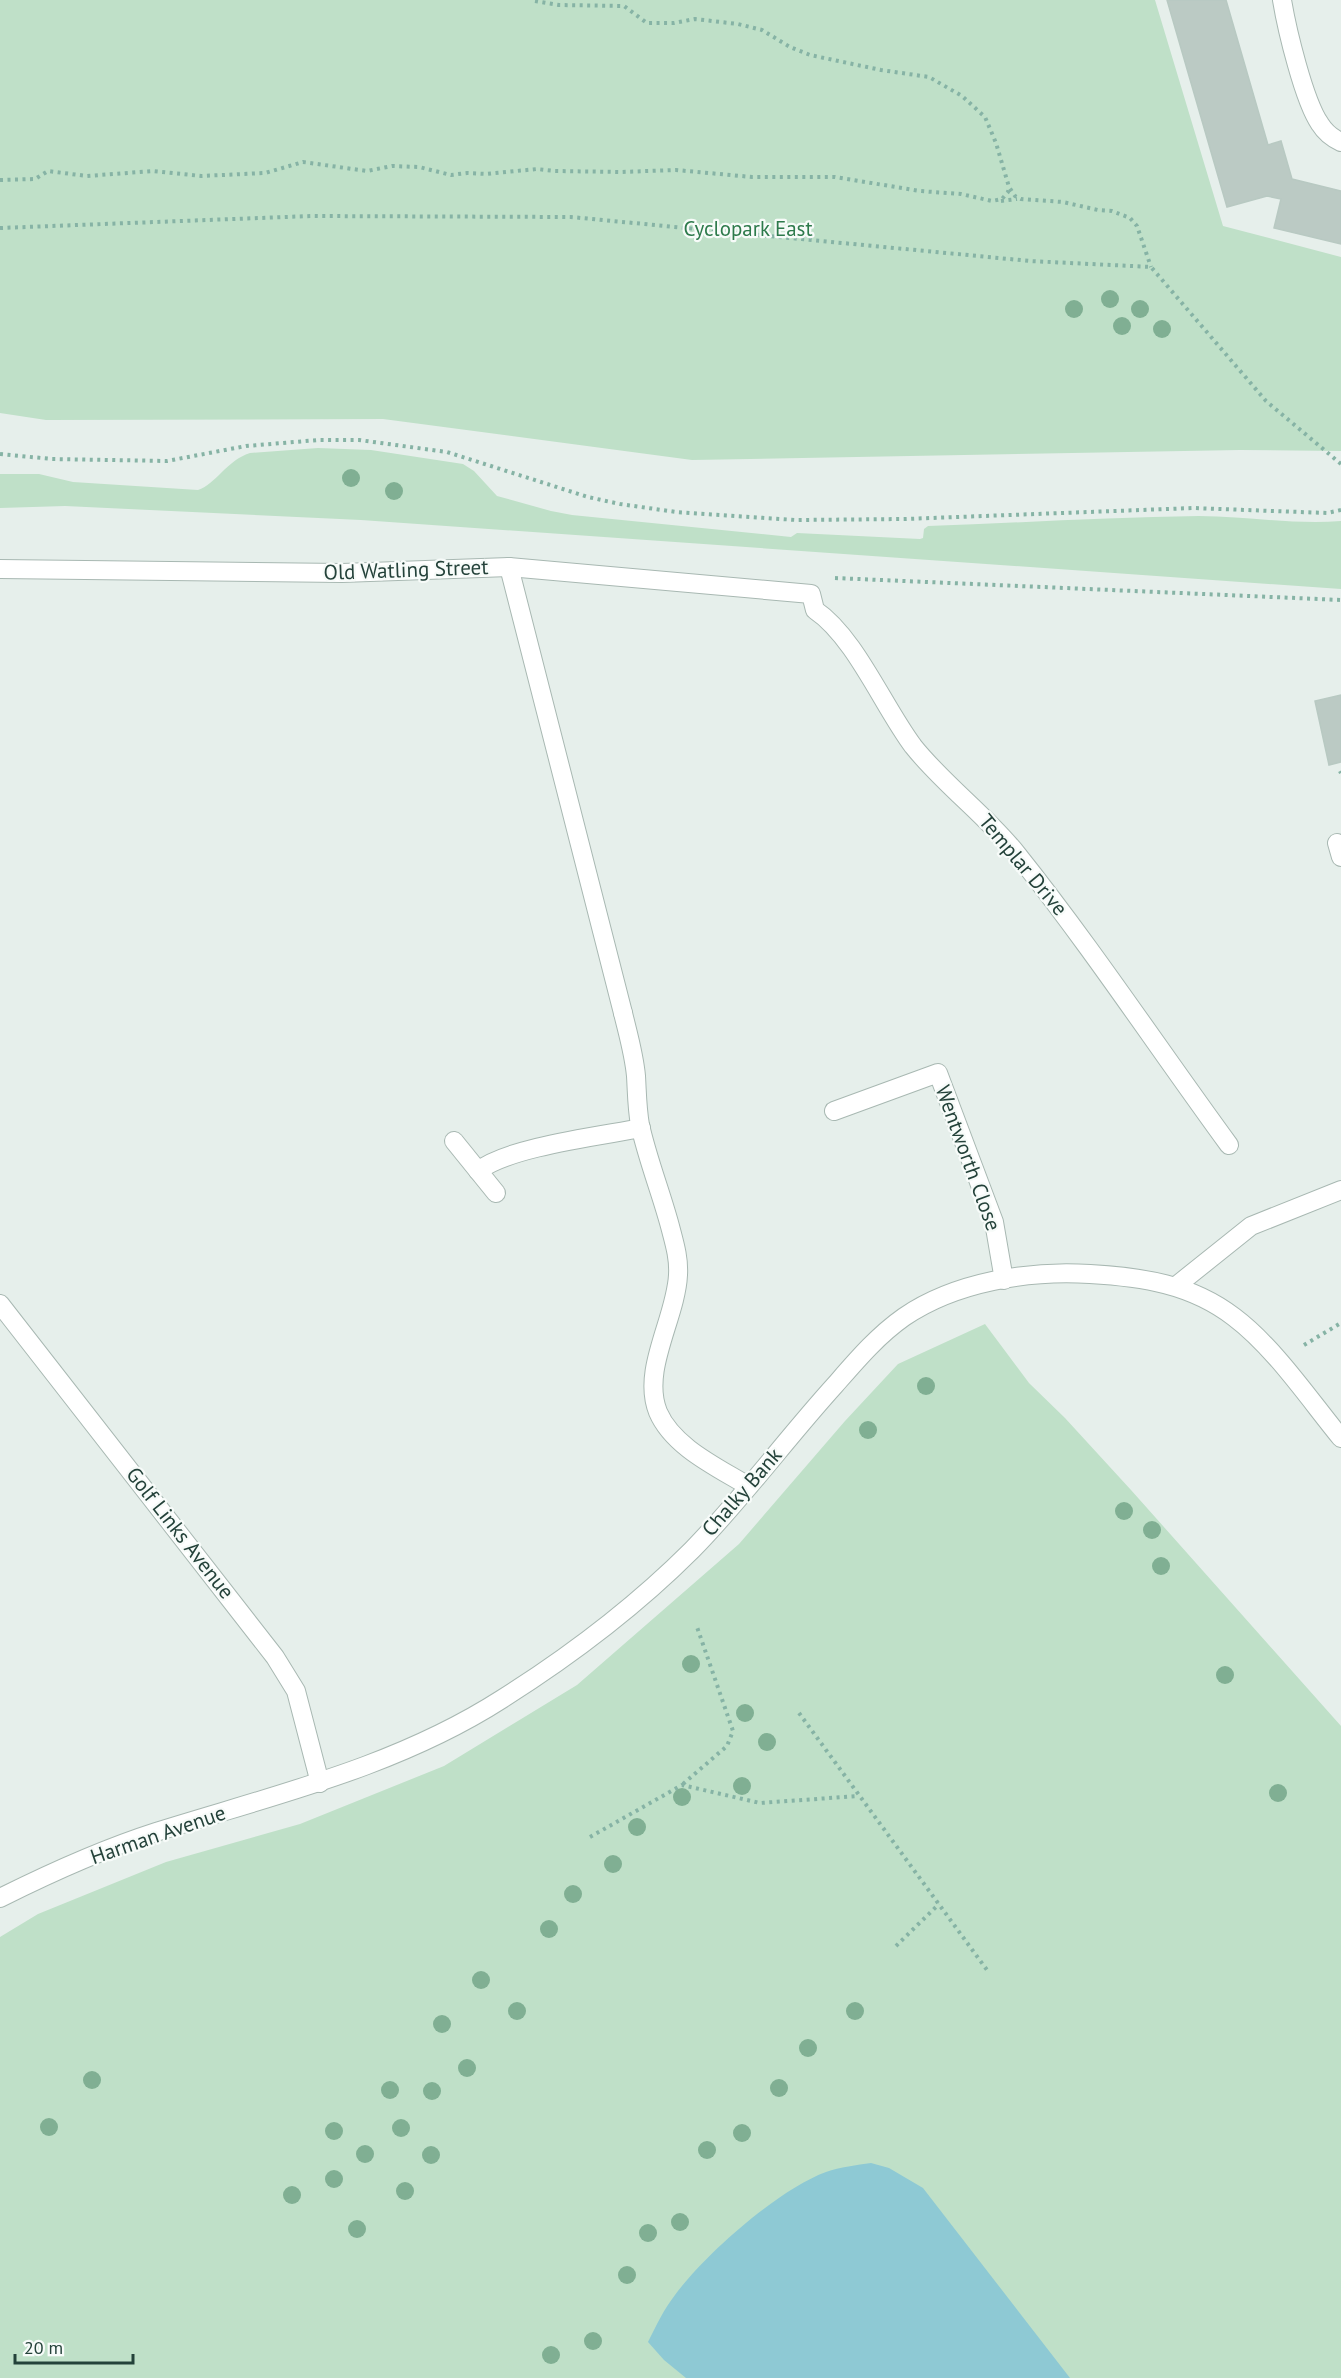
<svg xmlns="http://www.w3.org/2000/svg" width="1341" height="2378" font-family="'PT Sans',sans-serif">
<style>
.green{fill:#bfe0c8}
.water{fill:#8ec9d4}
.building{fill:#bbcac4;stroke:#b8c9c2;stroke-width:1.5}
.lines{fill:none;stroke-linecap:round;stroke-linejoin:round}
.service-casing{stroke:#a8b8b2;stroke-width:20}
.minor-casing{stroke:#a8b8b2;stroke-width:20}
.path{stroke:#86b3a5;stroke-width:4;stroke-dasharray:3 4.5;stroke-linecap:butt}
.service{stroke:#fff;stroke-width:18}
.minor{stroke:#fff;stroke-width:18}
.tree{fill:#80af93}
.labels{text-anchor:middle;stroke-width:4.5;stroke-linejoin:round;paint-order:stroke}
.park-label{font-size:21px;fill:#2d7a4b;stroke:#f7fbf9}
.street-label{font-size:21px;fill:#24423a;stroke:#f7fbf9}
</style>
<rect width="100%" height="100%" fill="#e6efeb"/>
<!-- green -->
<g class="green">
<polygon points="0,0 1155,0 1223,226 1341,257 1341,451 1240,450 692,460 383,419 46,420 0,413"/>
<path d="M 318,448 L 371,450 L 463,464 L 474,471 L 497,496 L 551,511 L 572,515 L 791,537 L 797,533 L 920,539 L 923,538 L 924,529 L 928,526 C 1018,523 1108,517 1199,516 C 1246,516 1294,525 1341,521 L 1341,589 L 361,520 L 65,506 L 0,508 L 0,474 L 39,474 L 73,482 L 198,490 C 215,485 227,460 250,453 Z"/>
<polygon points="985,1324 1029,1383 1065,1418 1131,1490 1341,1726 1341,2378 0,2378 0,1937 38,1914 166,1862 300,1824 444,1766 577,1685 739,1544 845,1421 898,1364"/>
</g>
<!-- water -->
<path class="water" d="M 871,2163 L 889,2168 L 923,2188 L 1070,2378 L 686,2378 L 664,2360 L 648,2342 C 656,2326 664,2309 675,2295 C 705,2254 779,2189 826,2172 C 840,2167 857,2165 871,2163 Z"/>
<!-- building -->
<g class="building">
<polygon points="1167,0 1226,0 1268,145 1281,141 1292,179 1341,191 1341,244 1274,228 1281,199 1267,196 1227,207"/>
<polygon points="1341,695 1341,762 1329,765 1315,701"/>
</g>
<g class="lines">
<!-- service casing -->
<g class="service-casing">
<g id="service">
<path d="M 1282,0 C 1287,30 1304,101 1320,124 C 1325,132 1332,138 1341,142"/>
<polyline points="509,567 623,1013"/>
</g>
</g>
<!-- minor casing -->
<g class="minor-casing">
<g id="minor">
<path d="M 0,569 L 342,573 L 509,567 L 811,594 L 815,610 C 855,637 883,706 913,746 C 944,785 986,815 1017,854 C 1092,948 1158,1048 1229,1145"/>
<polyline points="1337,843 1341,857"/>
<path d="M 623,1013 C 628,1034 634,1054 636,1076 C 637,1093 637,1108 640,1125 C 648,1161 662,1195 671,1230 C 675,1245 679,1259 678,1275 C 676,1318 641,1370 658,1412 C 673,1447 717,1467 748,1486"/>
<polyline points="834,1111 938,1073 994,1222 1004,1280"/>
<polyline points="454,1141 496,1193"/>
<path d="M 478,1171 C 508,1147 600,1136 641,1128"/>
<polyline points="1176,1286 1251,1226 1341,1190"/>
<polyline points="0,1304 275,1657 296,1691 320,1783"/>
<path d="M 0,1898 C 50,1873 103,1849 156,1832 C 274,1795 396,1767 502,1699 C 570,1656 635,1607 692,1550 C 743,1498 786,1439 835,1385 C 856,1361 877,1336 904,1317 C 955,1282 1029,1270 1090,1274 C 1142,1277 1191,1284 1234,1317 C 1274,1347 1309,1399 1341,1438"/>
</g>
</g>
<!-- path -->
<g class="path">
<polyline points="535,1 559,5 624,6 647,23 674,23 695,19 738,24 762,30 790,47 810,55 881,70 929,77 962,96 985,117 996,143 1009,187 1015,196 1021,199 1063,202 1098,210 1112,211 1130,218 1137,226 1151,267"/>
<polyline points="0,180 35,179 48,171 87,176 153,171 201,176 265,173 303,162 367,171 392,166 419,167 451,175 467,173 486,174 537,169 555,171 621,172 676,170 752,177 835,177 920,191 961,194 992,201 1002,199 1008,192 1009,187"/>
<polyline points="1001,201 1017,199"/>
<polyline points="0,228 311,216 571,217 1030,261 1151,267 1266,401 1341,464"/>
<polyline points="0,454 52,459 167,461 246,446 318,440 359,440 447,452 588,497 620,504 676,512 796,520 905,519 1193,508 1327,513 1341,510"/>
<polyline points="835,578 1341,600"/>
<polyline points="1340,771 1341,773"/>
<polyline points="1304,1345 1341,1323"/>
<polyline points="799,1713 987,1970"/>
<polyline points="683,1784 727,1746 733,1731 697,1627"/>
<polyline points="590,1837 682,1785 760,1803 858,1796"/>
<polyline points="896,1946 939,1904"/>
</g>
<!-- service -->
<use href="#service" class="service"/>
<!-- minor -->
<use href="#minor" class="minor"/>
</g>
<!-- trees -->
<g class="tree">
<circle cx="1110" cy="299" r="9"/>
<circle cx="1074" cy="309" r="9"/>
<circle cx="1140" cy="309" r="9"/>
<circle cx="1122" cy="326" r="9"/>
<circle cx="1162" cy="329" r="9"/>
<circle cx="351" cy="478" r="9"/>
<circle cx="394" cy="491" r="9"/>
<circle cx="926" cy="1386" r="9"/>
<circle cx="868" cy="1430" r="9"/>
<circle cx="1124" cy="1511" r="9"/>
<circle cx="1152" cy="1530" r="9"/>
<circle cx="1161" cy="1566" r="9"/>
<circle cx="691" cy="1664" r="9"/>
<circle cx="1225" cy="1675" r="9"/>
<circle cx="745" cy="1713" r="9"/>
<circle cx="767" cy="1742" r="9"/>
<circle cx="742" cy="1786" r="9"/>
<circle cx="1278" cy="1793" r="9"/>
<circle cx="682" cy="1797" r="9"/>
<circle cx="637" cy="1827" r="9"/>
<circle cx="613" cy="1864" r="9"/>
<circle cx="573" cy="1894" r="9"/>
<circle cx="549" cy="1929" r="9"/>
<circle cx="481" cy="1980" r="9"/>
<circle cx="517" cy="2011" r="9"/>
<circle cx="855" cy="2011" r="9"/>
<circle cx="442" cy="2024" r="9"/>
<circle cx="808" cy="2048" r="9"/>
<circle cx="467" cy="2068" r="9"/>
<circle cx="92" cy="2080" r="9"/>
<circle cx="779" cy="2088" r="9"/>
<circle cx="390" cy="2090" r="9"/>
<circle cx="432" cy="2091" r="9"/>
<circle cx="49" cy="2127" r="9"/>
<circle cx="401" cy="2128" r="9"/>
<circle cx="334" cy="2131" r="9"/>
<circle cx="742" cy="2133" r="9"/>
<circle cx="707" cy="2150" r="9"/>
<circle cx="365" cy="2154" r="9"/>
<circle cx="431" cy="2155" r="9"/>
<circle cx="334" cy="2179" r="9"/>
<circle cx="405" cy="2191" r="9"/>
<circle cx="292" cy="2195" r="9"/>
<circle cx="680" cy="2222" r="9"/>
<circle cx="357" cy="2229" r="9"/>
<circle cx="648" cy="2233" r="9"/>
<circle cx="627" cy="2275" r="9"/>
<circle cx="593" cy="2341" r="9"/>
<circle cx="551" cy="2355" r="9"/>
</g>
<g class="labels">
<!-- park labels -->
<g class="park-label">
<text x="748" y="236">Cyclopark East</text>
</g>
<!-- street labels -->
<g class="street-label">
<text transform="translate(406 570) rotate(-2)" y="7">Old Watling Street</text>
<text transform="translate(1023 865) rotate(50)" y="7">Templar Drive</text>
<text transform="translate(968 1158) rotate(70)" y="7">Wentworth Close</text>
<text transform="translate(742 1492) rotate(-49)" y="7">Chalky Bank</text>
<text transform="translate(180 1533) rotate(52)" y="7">Golf Links Avenue</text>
<text transform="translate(158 1835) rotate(-19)" y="7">Harman Avenue</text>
</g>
</g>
<!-- scale -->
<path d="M15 2354v9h118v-9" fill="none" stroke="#24423a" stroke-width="3"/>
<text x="24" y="2354" font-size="18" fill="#24423a" stroke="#f7fbf9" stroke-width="4.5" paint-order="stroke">20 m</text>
</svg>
